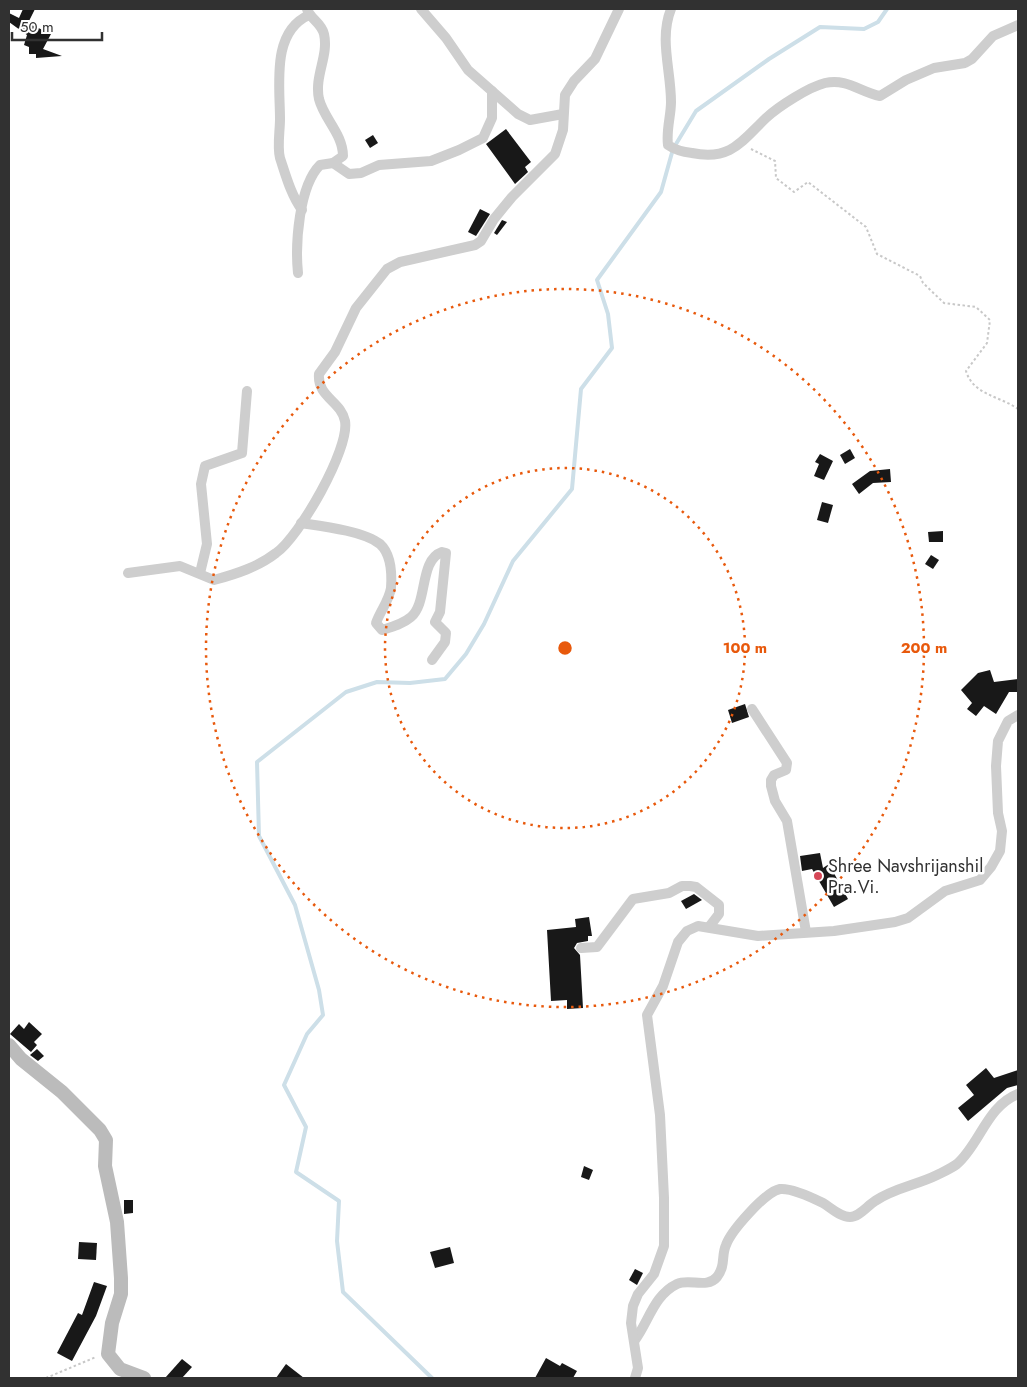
<svg xmlns="http://www.w3.org/2000/svg" width="1027" height="1387" font-family="Jost,sans-serif">
<style>
.lines{fill:none;stroke-linecap:round;stroke-linejoin:round}
.stream{stroke:#cddfe8;stroke-width:4}
.building{fill:#181818}
.path{stroke:#c8c8c8;stroke-width:2;stroke-dasharray:2.5 2.5;stroke-linecap:butt}
.street{stroke:#cecece;stroke-width:10}
.secondary{stroke:#bbb;stroke-width:14}
.ring{fill:none;stroke:#e8590c;stroke-width:2.5;stroke-dasharray:2.5 5}
.poi-dot{fill:#d54756;stroke:#fff;stroke-width:2}
.labels{text-anchor:middle;stroke-width:5;stroke-linejoin:round;paint-order:stroke}
.poi-label{font-size:18px;fill:#313131;stroke:#fff;text-anchor:start}
.centre{fill:#e8590c;stroke:#fff;stroke-width:2.5}
.ring-label{font-size:15px;text-anchor:middle;font-weight:bold;fill:#e8590c;stroke:#fff;stroke-width:5;stroke-linejoin:round;paint-order:stroke}
</style>
<rect width="100%" height="100%" fill="#fff"/>
<g class="lines">
<!-- stream -->
<polyline class="stream" points="432,1378 343,1292 337,1241 339,1201 296,1172 306,1127 284,1085 307,1034 323,1015 319,990 295,905 259,836 257,762 346,692 377,682 410,683 445,679 466,654 484,624 513,561 572,489 581,389 612,348 608,314 597,280 661,192 673,149 696,111 769,59 820,27 864,29 878,22 887,9"/>
</g>
<!-- building -->
<g class="building">
<polygon points="23,9 35,9 28,23 51,34 43,49 62,56 36,58 36,54 29,54 29,47 24,45 27,35 9,22 9,13 19,18"/>
<polygon points="506,129 531,162 525,167 528,172 515,184 486,144"/>
<polygon points="373,135 378,143 370,148 365,140"/>
<polygon points="480,209 490,214 476,236 468,232"/>
<polygon points="502,220 507,222 497,235 494,233"/>
<polygon points="850,449 855,458 845,464 840,455"/>
<polygon points="820,454 833,461 824,480 814,476 819,464 815,462"/>
<polygon points="890,469 891,482 873,483 859,494 852,484 870,471"/>
<polygon points="822,502 833,505 828,523 817,520"/>
<polygon points="943,531 943,542 929,542 928,532"/>
<polygon points="931,555 939,560 933,569 925,564"/>
<polygon points="990,670 994,682 1018,679 1018,692 1009,692 996,714 984,706 976,716 967,709 972,703 961,690 978,673"/>
<polygon points="745,704 749,717 732,723 728,710"/>
<polygon points="820,853 823,868 829,864 848,899 834,907 812,869 802,871 800,856"/>
<polygon points="694,894 702,900 686,909 681,901"/>
<polygon points="589,917 592,936 588,936 588,941 577,943 574,948 580,955 583,1008 567,1009 567,1000 551,1001 547,930 576,927 575,919"/>
<polygon points="29,1022 42,1034 34,1042 37,1045 31,1052 10,1034 19,1024 24,1029"/>
<polygon points="37,1049 44,1056 38,1061 30,1055"/>
<polygon points="986,1068 994,1078 1018,1070 1018,1085 1007,1088 968,1121 958,1108 974,1095 966,1085"/>
<polygon points="584,1166 593,1170 589,1180 581,1177"/>
<polygon points="124,1200 133,1200 133,1213 124,1214"/>
<polygon points="79,1242 97,1243 96,1260 78,1259"/>
<polygon points="450,1247 454,1263 435,1268 430,1252"/>
<polygon points="635,1269 643,1273 637,1285 629,1280"/>
<polygon points="94,1282 107,1286 96,1316 72,1361 57,1353 78,1313 82,1315"/>
<polygon points="546,1358 560,1366 562,1363 577,1371 573,1378 535,1378"/>
<polygon points="182,1359 192,1367 182,1378 165,1378"/>
<polygon points="286,1364 304,1378 276,1378"/>
</g>
<g class="lines">
<!-- path -->
<g class="path">
<path d="M 751,149 L 775,161 L 776,178 L 794,192 L 808,182 L 866,227 L 877,254 L 920,276 L 923,283 L 944,303 L 976,307 L 990,320 L 987,343 L 966,371 C 973,395 1000,396 1018,409"/>
<polyline points="46,1378 96,1357"/>
</g>
<!-- street -->
<g class="street">
<polyline points="421,9 446,38 468,70 518,114 530,120 563,114"/>
<path d="M 671,9 C 659,39 671,70 671,102 C 671,116 666,130 668,145 C 675,150 683,152 692,153 C 731,161 742,141 766,118 C 779,106 809,87 825,83 C 847,78 860,92 880,96 L 906,80 L 934,68 L 965,63 L 972,59 L 993,36 L 1018,25"/>
<polyline points="333,163 349,174 361,173 379,165 431,161 459,150 483,138 492,118 492,91"/>
<path d="M 302,210 C 291,195 286,176 280,158 C 277,147 280,131 280,119 C 280,85 271,32 309,15"/>
<path d="M 298,273 C 295,244 299,186 320,165 L 333,163 L 343,156 C 343,134 324,119 319,99 C 314,76 329,56 324,34 C 321,22 310,19 307,9"/>
<path d="M 301,523 C 321,526 364,531 380,544 C 391,554 392,574 391,588 C 389,601 380,611 376,623 L 382,630 C 392,627 403,624 411,617 C 428,603 419,560 442,552 L 446,553 L 440,612 L 435,622 L 446,633 L 445,642 L 432,660"/>
<path d="M 128,573 L 180,566 L 214,580 C 236,574 258,567 276,553 C 299,537 350,449 345,421 C 341,401 317,397 319,374 L 335,352 L 356,308 L 387,269 L 400,262 L 475,245 L 481,241 L 494,219 L 512,197 L 555,154 L 563,130 L 565,95 L 574,81 L 595,59 L 619,9"/>
<polyline points="200,573 207,544 201,484 205,466 242,453 247,391"/>
<polyline points="752,709 787,763 786,770 774,775 771,780 771,786 775,801 787,821 806,932"/>
<polyline points="581,948 597,947 633,899 669,893 682,886 690,886 696,887 719,905 719,914 709,927"/>
<path d="M 635,1340 C 649,1321 654,1295 677,1284 C 689,1278 707,1289 717,1277 C 726,1265 721,1256 726,1245 C 731,1231 765,1192 780,1189 C 791,1188 813,1198 823,1203 C 831,1208 840,1217 850,1217 C 859,1217 867,1206 875,1201 C 894,1188 917,1185 937,1175 C 943,1172 952,1168 957,1164 C 980,1144 987,1106 1018,1094"/>
<polyline points="635,1378 638,1368 631,1323 633,1306 638,1294 654,1274 664,1246 664,1198 660,1115 647,1015 663,986 678,942 687,931 698,926 758,936 834,931 895,922 908,918 945,891 980,880 991,867 1000,851 1002,831 998,813 996,766 998,741 1008,721 1018,715"/>
</g>
<!-- secondary -->
<polyline class="secondary" points="9,1045 21,1059 62,1092 100,1130 106,1140 105,1166 117,1222 121,1278 121,1294 112,1323 108,1354 120,1369 144,1378"/>
</g>
<!-- distance rings -->
<g class="ring">
<circle cx="565" cy="648" r="180"/>
<circle cx="565" cy="648" r="359"/>
</g>
<!-- markers -->
<circle class="poi-dot" cx="818" cy="876" r="5"/>
<g class="labels">
<!-- poi labels -->
<g class="poi-label">
<text x="828" y="872">Shree Navshrijanshil<tspan x="828" dy="21">Pra.Vi.</tspan></text>
</g>
</g>
<circle cx="565" cy="648" r="8" class="centre"/>
<g class="ring-label">
<text x="745" y="653">100 m</text>
<text x="924" y="653">200 m</text>
</g>
<!-- border -->
<rect width="1027" height="1387" fill="none" stroke="#313131" stroke-width="20"/>
<!-- scale -->
<path d="M12 32v8h90v-8" fill="none" stroke="#313131" stroke-width="2.5"/>
<text x="20" y="32" font-size="15" fill="#313131" stroke="#ffffff" stroke-width="4" paint-order="stroke">50 m</text>
</svg>
